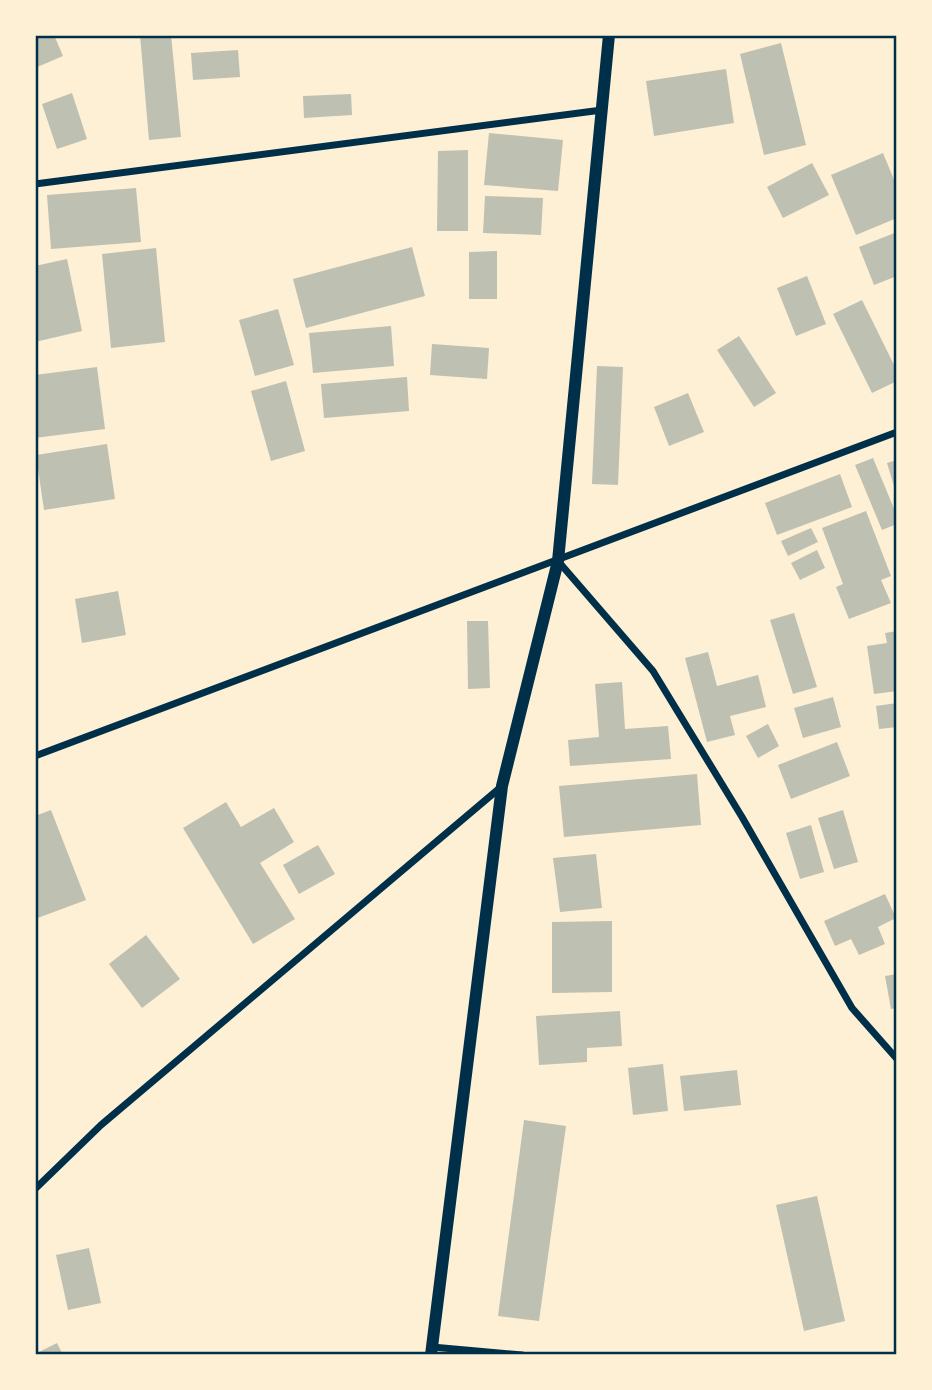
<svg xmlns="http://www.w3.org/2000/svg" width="932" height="1390" font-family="'Roboto Condensed',sans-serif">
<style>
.building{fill:#bec0b2}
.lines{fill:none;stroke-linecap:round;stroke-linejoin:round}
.minor{stroke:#003049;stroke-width:7}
.tertiary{stroke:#003049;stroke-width:12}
.neatline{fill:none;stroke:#003049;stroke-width:2.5}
</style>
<rect width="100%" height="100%" fill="#fdf0d5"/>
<!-- building -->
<g class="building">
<polygon points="35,35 54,35 63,56 35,68"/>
<polygon points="140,35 171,35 181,137 149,140"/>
<polygon points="781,43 806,145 764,155 740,54"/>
<polygon points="238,50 240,77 193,80 191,53"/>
<polygon points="726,69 734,123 654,136 646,81"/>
<polygon points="72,93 87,139 57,149 42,104"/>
<polygon points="351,94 352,115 304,118 303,96"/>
<polygon points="489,133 563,140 558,191 484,185"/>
<polygon points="468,150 468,231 437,231 438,151"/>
<polygon points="883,153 897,187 897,218 856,235 831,175"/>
<polygon points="812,163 829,195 783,218 767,187"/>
<polygon points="136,188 141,242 51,249 47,195"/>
<polygon points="485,196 543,198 541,235 483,233"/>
<polygon points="897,232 897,276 874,285 859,247"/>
<polygon points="412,247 425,296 306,328 293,279"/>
<polygon points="156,248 165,342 111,348 102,254"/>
<polygon points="497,251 497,299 469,299 469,252"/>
<polygon points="67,259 82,331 35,342 35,266"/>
<polygon points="807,276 826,324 796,336 777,288"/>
<polygon points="862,300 897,371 897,381 872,393 833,314"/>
<polygon points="278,309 294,365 255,376 239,320"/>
<polygon points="391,326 394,366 313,373 309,333"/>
<polygon points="739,336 776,393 754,407 717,350"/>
<polygon points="432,344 489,348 487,379 430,375"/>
<polygon points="597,366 623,367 618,485 592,484"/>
<polygon points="97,367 105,429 35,438 35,375"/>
<polygon points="407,377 409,411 324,418 321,384"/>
<polygon points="286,381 305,451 271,461 251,391"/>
<polygon points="688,393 704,432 669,446 654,407"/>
<polygon points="107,444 115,499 44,510 36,455"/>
<polygon points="873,458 897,516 897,524 882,530 855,465"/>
<polygon points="897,460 897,493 896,493 887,463"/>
<polygon points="840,474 852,507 777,535 765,503"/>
<polygon points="866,511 891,576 881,580 891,603 849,619 836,587 843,584 822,528"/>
<polygon points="811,528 818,542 788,556 781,541"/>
<polygon points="817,550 825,568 800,580 791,563"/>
<polygon points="118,591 126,635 82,643 75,599"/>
<polygon points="794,613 817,687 793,694 770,620"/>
<polygon points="467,621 488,621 490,688 468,689"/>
<polygon points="897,631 897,691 874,694 867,646 887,643 885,633"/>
<polygon points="708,652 717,686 758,675 766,707 730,716 735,735 707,742 685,658"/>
<polygon points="622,682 625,729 668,726 671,759 570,766 568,740 599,737 595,684"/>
<polygon points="833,697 841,727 803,738 794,708"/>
<polygon points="897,703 897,727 879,729 876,706"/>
<polygon points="768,724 779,746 758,758 746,736"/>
<polygon points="837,742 850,776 791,799 778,765"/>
<polygon points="697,774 701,825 564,837 559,786"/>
<polygon points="226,802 241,827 274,808 294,842 260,863 295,919 253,944 183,828"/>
<polygon points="51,810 86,900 35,919 35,816"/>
<polygon points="843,810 858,862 834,869 818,818"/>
<polygon points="811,825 824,872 800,879 786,833"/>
<polygon points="318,845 335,874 299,894 283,865"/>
<polygon points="596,854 602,908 560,912 553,858"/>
<polygon points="885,894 896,918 878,927 885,944 859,955 851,939 835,946 824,921"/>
<polygon points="612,921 612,992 552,993 552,922"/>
<polygon points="146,935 180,979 142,1008 109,964"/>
<polygon points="897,974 897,1008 891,1009 885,976"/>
<polygon points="620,1011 622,1046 587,1048 587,1062 539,1065 536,1016"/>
<polygon points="663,1064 668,1111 633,1115 628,1068"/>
<polygon points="737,1070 741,1105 684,1111 680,1076"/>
<polygon points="524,1120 566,1126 539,1321 498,1316"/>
<polygon points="817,1196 845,1321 804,1331 776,1205"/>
<polygon points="89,1248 101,1303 68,1310 56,1255"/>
<polygon points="57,1343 63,1355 35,1355 35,1354"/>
</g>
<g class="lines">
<!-- minor -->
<g class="minor">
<polyline points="35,184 602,110"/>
<polyline points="558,561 653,671 742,817 852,1008 897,1059"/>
<polyline points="35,756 897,432"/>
<polyline points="35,1189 101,1125 501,787"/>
<polyline points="432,1347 522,1355"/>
</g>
<!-- tertiary -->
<polyline class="tertiary" points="431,1355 502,786 558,561 609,35"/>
</g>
<!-- border -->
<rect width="932" height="1390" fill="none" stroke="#fdf0d5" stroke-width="74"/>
<rect x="37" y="37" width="858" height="1316" class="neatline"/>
</svg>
